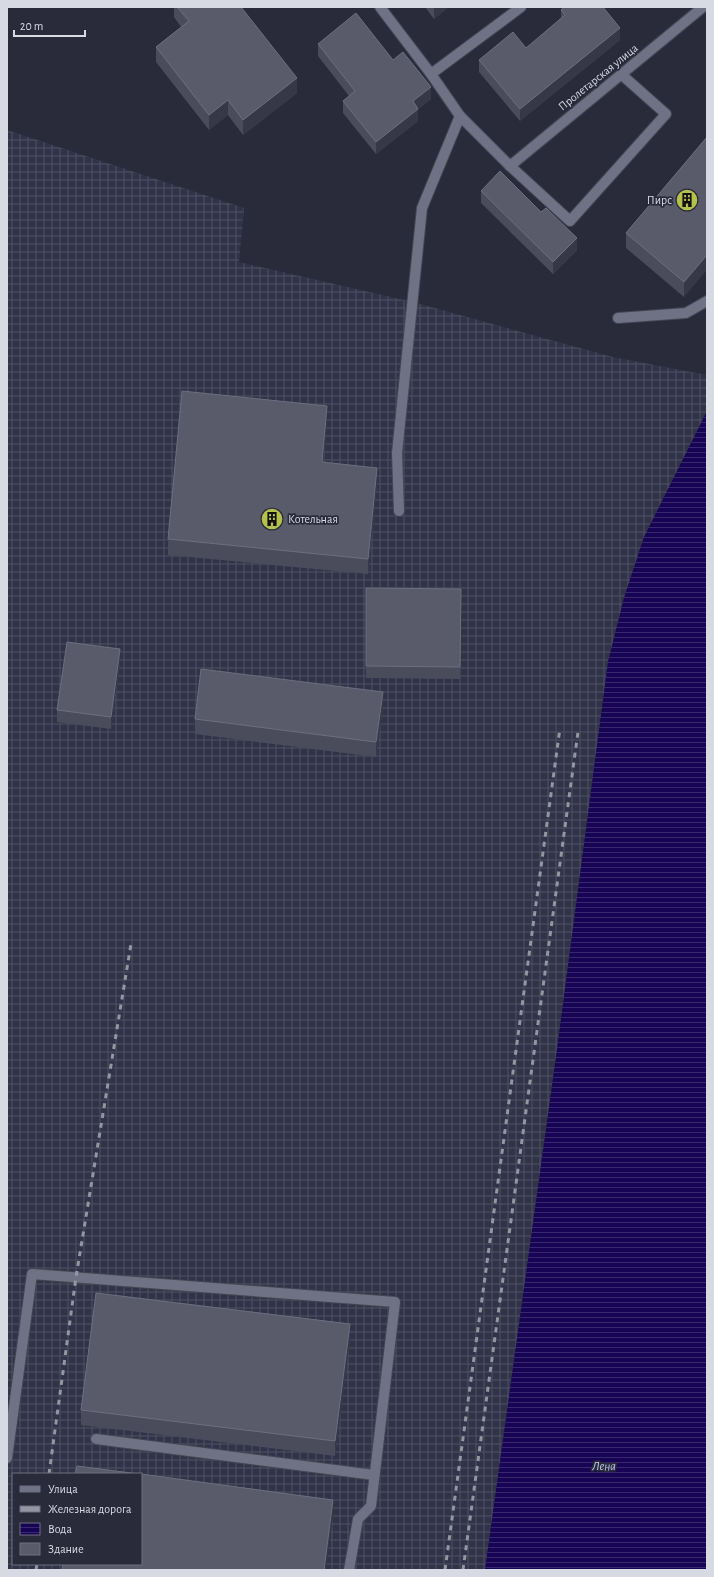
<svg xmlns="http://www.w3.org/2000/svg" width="714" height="1577" font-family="'Alegreya Sans',sans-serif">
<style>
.industrial{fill:url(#industrial-grid);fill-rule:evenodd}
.water{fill:url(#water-rules)}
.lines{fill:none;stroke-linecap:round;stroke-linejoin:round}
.lane-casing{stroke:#454653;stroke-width:12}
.street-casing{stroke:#454653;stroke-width:12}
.lane{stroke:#6f7184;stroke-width:10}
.street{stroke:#6f7184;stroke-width:10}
.rail{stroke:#9496a2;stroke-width:3;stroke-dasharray:5 5;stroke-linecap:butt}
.wall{fill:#4a4c5c}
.shaded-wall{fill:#363848}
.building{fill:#595b6b;stroke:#6d6f7e}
.labels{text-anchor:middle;stroke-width:3.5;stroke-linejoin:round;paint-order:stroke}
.street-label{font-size:12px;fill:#d7d9e3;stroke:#292a3a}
.poi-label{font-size:12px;fill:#d7d9e3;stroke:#292a3a;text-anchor:end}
.water-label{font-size:13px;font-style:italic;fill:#bec4f1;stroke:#292a3a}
</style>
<defs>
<pattern id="industrial-grid" width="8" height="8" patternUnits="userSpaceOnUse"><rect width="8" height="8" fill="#313349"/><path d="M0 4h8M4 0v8" fill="none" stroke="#4e5063"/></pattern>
<pattern id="water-rules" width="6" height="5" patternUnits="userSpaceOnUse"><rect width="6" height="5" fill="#170455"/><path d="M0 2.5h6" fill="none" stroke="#38286d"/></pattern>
</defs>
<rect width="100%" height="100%" fill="#292a3a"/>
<!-- industrial -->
<path class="industrial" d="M 7,130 L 244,208 L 239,262 L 413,302 L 613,357 L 707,375 L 707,411 L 644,537 L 624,598 L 608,662 L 556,1057 L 485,1570 L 7,1570 ZM 13,1474 L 141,1474 L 141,1564 L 13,1564 Z"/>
<!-- water -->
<polygon class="water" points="707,411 707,1570 485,1570 556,1057 608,662 624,598 644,537"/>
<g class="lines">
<!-- lane casing -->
<g class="lane-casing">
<g id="lane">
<polyline points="431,74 521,7"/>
<polyline points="510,166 570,221 666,114 622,75"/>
<polyline points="618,318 686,313 707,301"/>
<polyline points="399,511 397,453 422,208 460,116"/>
<polyline points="96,1439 374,1475"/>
<polyline points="7,1458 32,1274 395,1302 371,1506 358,1519 349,1570"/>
</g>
</g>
<!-- street casing -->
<g class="street-casing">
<polyline id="street" points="380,7 431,74 460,116 510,166 703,7"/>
</g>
<!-- lane -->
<use href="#lane" class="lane"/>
<!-- street -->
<use href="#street" class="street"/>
<!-- rail -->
<g class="rail">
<polyline points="49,1474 76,1277 131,944"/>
<polyline points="36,1570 37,1564"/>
<polyline points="445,1570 560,728"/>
<polyline points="463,1570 578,732"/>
</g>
</g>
<!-- wall -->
<g class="wall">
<polygon points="174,7 241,7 297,93 243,135 228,115 209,130 156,62 156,47 181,27 174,17"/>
<polygon points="425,7 449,7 434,19"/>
<polygon points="561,10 620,40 520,121 479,72 479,60 526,48 561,19"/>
<polygon points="318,44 393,60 431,99 418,109 418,121 376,154 343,113 343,101 349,96 318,56"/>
<polygon points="707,137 684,297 626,248 626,233"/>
<polygon points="481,191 577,250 553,274 481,203"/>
<polygon points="327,421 323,462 377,483 368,574 168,555 168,539"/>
<polygon points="366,588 461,589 460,679 366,678"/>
<polygon points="120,661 111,729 57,722 57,710"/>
<polygon points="383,707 376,757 195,734 195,719"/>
<polygon points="350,1340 335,1456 81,1425 81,1410"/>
</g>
<!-- shaded-wall -->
<g class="shaded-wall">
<polygon points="434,7 449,7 434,19"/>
<polygon points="620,28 620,40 520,121 520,109"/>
<polygon points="297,78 297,93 243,135 243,120"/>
<polygon points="431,87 431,99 413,113 413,101"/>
<polygon points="228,100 228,115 209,130 209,115"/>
<polygon points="418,109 418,121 376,154 376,142"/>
<polygon points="577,238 577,250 553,274 553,262"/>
<polygon points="707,255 707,270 684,297 684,282"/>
<polygon points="327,406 327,421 322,477 322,462"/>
<polygon points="377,468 377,483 368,574 368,559"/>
<polygon points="120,649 120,661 111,729 111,717"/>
<polygon points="383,692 383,707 376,757 376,742"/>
<polygon points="350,1324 350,1340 335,1456 335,1441"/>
<polygon points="333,1500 333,1516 326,1570 324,1570"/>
</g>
<!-- building -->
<g class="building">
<polygon points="177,7 241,7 297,78 243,120 228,100 209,115 156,47 189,21"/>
<polygon points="564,7 603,7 620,28 520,109 479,60 513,32 526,48 565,15 561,10"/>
<polygon points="356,13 393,60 403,52 431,87 413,101 418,109 376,142 343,101 355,91 318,44"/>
<polygon points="707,137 707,255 684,282 626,233"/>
<polygon points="500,171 541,212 546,208 577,238 553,262 481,191"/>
<polygon points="182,391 327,406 322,462 377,468 368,559 168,539"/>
<polygon points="366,588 461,589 460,667 366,666"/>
<polygon points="67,642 120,649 111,717 57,710"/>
<polygon points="201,669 383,692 376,742 195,719"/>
<polygon points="96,1293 350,1324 335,1441 81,1410"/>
<polygon points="77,1466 139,1474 75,1474"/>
<polygon points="141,1474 333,1500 324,1570 62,1570 63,1564 141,1564"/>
</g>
<!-- icons -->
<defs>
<g id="building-disc" transform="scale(1.15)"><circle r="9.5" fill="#b5c249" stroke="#292a3a"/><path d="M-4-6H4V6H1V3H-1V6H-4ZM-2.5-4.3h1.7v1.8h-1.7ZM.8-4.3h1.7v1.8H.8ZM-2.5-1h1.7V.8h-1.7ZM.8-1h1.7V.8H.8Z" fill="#111"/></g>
</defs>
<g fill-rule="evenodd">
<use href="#building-disc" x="687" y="200"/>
<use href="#building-disc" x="272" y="519"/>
</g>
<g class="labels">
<!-- street labels -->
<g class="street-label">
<text transform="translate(598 77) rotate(-39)" y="4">Пролетарская улица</text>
</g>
<!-- poi labels -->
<g class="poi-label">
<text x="672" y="204">Пирс</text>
<text x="288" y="523" text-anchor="start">Котельная</text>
</g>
<!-- water labels -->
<g class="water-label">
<text x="604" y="1470">Лена</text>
</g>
</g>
<!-- border -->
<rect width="714" height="1577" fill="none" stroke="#d7d9e3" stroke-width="16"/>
<!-- legend -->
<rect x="12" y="1473" width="130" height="92" fill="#292a3a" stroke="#6f707e"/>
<rect x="20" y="1486" width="20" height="6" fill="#6f7184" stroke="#6f707e"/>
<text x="48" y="1493" font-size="12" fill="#d7d9e3">Улица</text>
<rect x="20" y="1506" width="20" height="6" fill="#9496a2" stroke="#6f707e"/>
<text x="48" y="1513" font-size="12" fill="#d7d9e3">Железная дорога</text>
<rect x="20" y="1523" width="20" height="12" fill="url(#water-rules)" stroke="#6f707e"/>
<text x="48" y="1533" font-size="12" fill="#d7d9e3">Вода</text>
<rect x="20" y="1543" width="20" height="12" fill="#595b6b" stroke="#6f707e"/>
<text x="48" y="1553" font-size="12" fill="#d7d9e3">Здание</text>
<!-- scale -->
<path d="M14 30v6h71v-6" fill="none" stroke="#d7d9e3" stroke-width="2"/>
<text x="20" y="30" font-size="12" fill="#d7d9e3" stroke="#292a3a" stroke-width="3" paint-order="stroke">20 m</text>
</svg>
